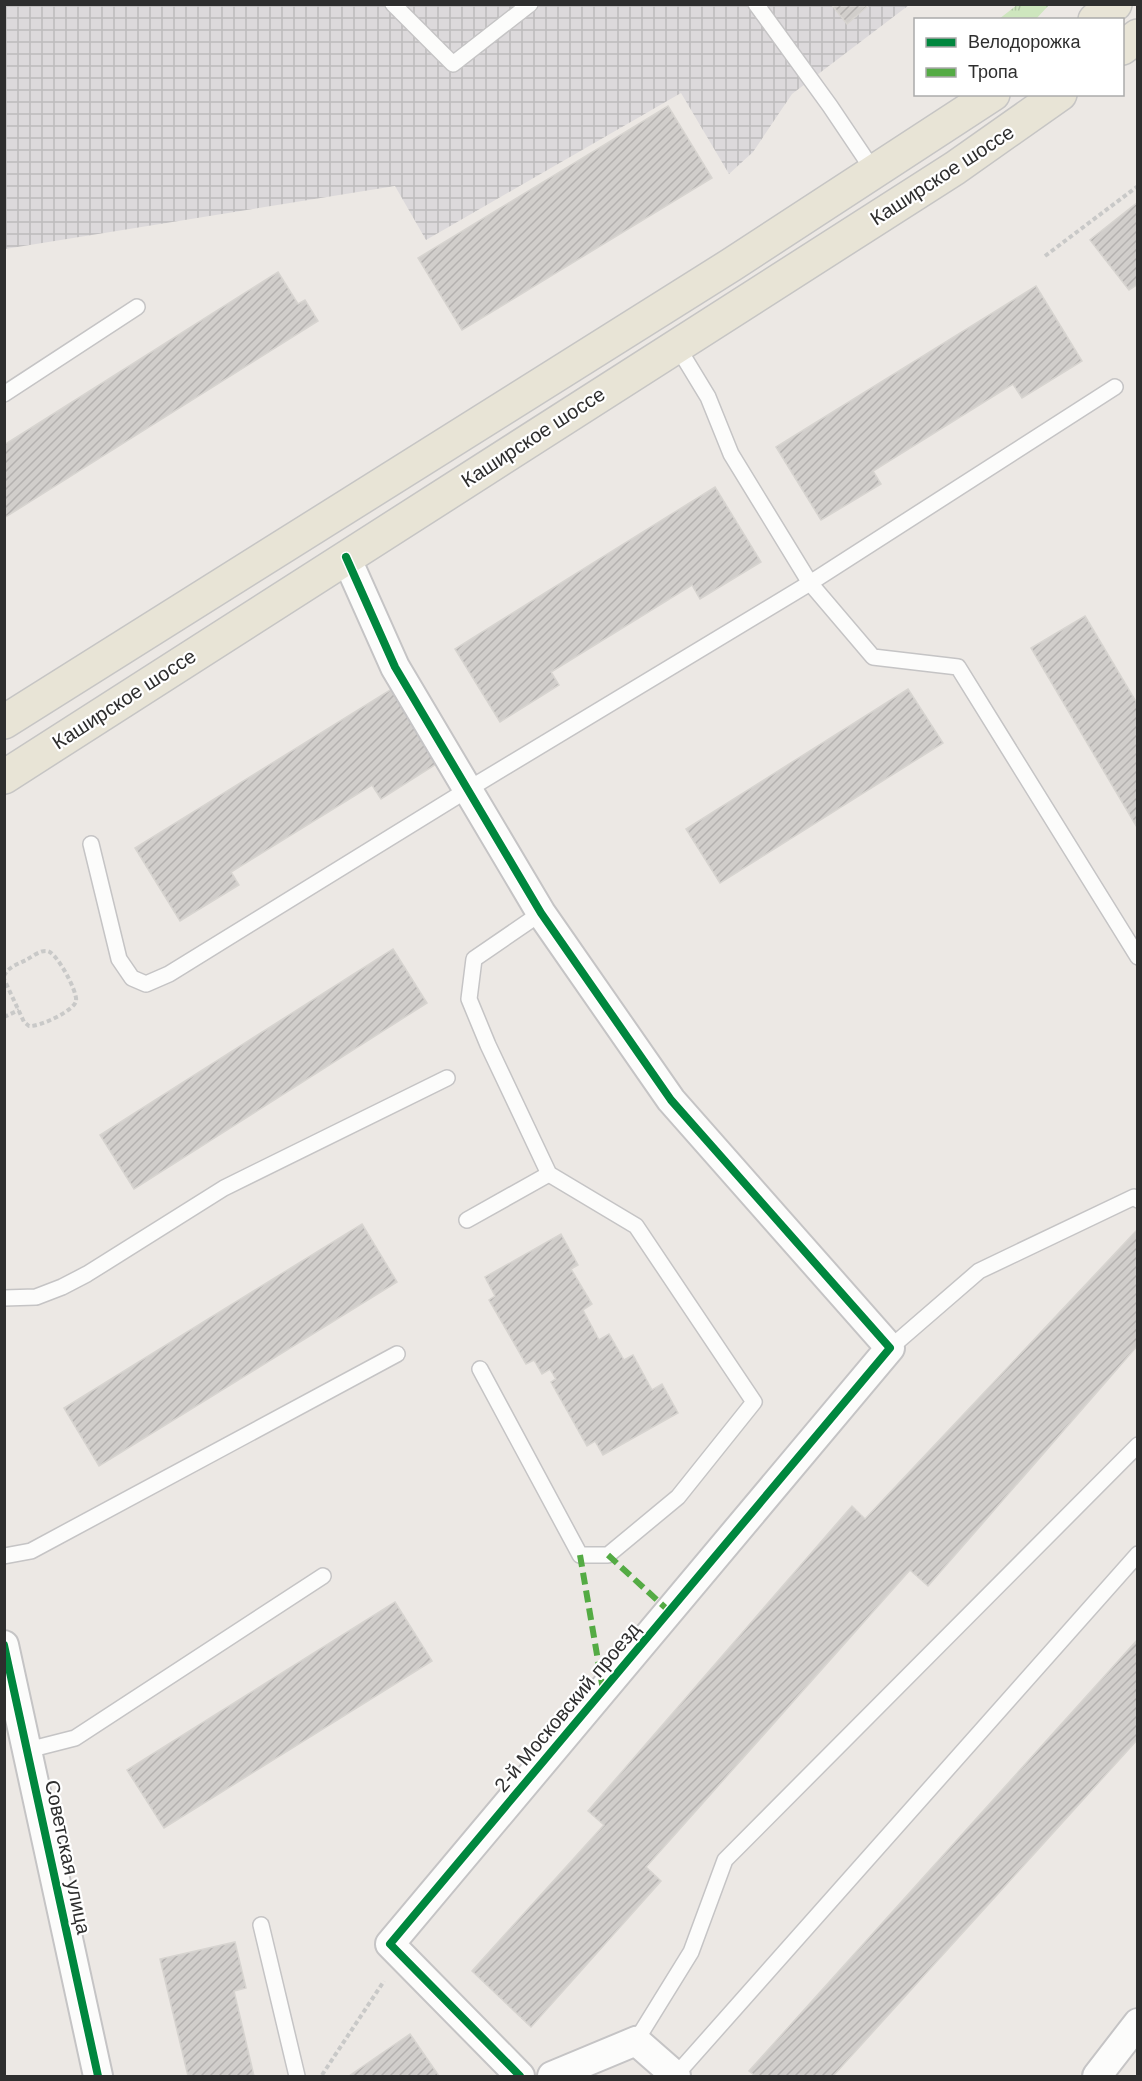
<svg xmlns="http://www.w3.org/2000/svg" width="1142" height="2081" font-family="Arial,sans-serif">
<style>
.industrial{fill:url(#industrial-grid)}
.grass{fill:url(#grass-tufts)}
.building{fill:url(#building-hatch);stroke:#d7d4d0;stroke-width:1.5}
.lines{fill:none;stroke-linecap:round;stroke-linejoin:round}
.lane-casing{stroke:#c5c4c5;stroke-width:18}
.street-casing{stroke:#c5c4c5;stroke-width:32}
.primary-casing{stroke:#c6c5c4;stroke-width:36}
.path{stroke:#c9c9c8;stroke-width:4;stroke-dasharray:4.5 3;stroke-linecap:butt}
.lane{stroke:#fcfcfb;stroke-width:15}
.street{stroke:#fcfcfb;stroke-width:28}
.primary{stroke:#e8e4d6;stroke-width:33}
.quiet{stroke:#54ab44;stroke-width:6;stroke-dasharray:12 6;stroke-linecap:butt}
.cycleway-casing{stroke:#fff;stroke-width:11}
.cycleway{stroke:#00873e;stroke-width:8}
.labels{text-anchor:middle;stroke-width:4.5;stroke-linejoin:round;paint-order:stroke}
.street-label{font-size:20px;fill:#2e2e2e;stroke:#fff}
</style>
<defs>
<pattern id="industrial-grid" width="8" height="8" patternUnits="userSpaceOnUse" patternTransform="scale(1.5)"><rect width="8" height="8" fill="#dcd9db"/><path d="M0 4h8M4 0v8" fill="none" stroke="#bdbbbc"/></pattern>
<pattern id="grass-tufts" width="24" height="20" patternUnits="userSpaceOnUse" patternTransform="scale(1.5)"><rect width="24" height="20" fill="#cee6be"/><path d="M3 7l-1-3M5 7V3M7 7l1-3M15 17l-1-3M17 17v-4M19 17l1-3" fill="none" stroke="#b1c6a4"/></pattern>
<pattern id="building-hatch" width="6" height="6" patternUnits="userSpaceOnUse" patternTransform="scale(1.5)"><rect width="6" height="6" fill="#d1cecb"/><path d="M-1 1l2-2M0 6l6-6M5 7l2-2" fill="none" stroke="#b4b1af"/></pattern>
</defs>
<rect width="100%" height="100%" fill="#ece8e4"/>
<!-- industrial -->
<polygon class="industrial" points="5,5 909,5 792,94 753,152 729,174 681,93 426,240 395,186 5,249"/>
<!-- grass -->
<polygon class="grass" points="1017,5 1017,4 1049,5 1036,19 999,19"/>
<!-- building -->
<g class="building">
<polygon points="831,4 870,4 847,24"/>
<polygon points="668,106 712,178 462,330 418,258"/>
<polygon points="1138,202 1138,284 1129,290 1090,240"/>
<polygon points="278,272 298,304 305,300 318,321 4,518 4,445"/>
<polygon points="1036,286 1082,361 1022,398 1013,384 873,471 881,484 821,520 776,447"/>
<polygon points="715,487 761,562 700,599 692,585 551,672 559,685 500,722 455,649"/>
<polygon points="1085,616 1138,705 1138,829 1031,648"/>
<polygon points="395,687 441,761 381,799 372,785 231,872 239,885 180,921 135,848"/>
<polygon points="908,689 943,743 720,883 686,829"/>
<polygon points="393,949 427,1003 134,1189 100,1135"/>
<polygon points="362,1224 397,1282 99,1466 64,1408"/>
<polygon points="1138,1229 1138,1345 928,1586 910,1570 646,1867 661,1881 531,2027 472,1971 604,1825 588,1811 852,1506 865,1519"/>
<polygon points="561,1234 578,1265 571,1269 592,1304 583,1310 599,1340 609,1334 624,1360 633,1355 652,1390 662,1384 678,1413 603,1455 595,1441 587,1446 551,1382 556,1379 550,1369 542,1374 534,1360 526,1364 489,1300 495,1296 485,1277"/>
<polygon points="395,1602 432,1661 164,1828 127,1770"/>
<polygon points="1138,1639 1138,1739 833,2076 755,2076 749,2071"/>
<polygon points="235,1942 246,1988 234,1991 254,2076 188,2076 160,1959"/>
<polygon points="410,2034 439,2076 349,2076"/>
</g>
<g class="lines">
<!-- lane casing -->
<g class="lane-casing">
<g id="lane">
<polyline points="393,4 453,64 530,4"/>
<polyline points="756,4 830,106 875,173"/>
<polyline points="677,346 708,397 731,454 810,583 1115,387"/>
<polyline points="4,394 137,307"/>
<polyline points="91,844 119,959 132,978 146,984 169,974 467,790 810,583 873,657 958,667 1138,957"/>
<polyline points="467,1220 549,1174"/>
<polyline points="4,1298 36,1297 62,1287 87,1274 224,1188 447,1078"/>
<polyline points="890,1348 979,1271 1134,1197 1138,1200"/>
<polyline points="480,1369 580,1555 608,1555 678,1497 754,1402 636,1226 549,1174 488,1045 469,999 474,959 541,913"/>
<polyline points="4,1556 31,1551 397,1354"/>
<polyline points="28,1750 75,1738 323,1576"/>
<polyline points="261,1925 297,2076"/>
<polyline points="636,2041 691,1952 725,1860 1138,1445"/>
<polyline points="675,2076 1138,1554"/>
</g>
</g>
<!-- street casing -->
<g class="street-casing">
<g id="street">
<polyline points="346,557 395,667 541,913 671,1100 890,1348 390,1944 520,2076"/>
<polyline points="4,1645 98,2076"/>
<polyline points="552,2076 636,2041 676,2076"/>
<polyline points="1097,2076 1138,2023"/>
</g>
</g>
<!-- primary casing -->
<g class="primary-casing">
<g id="primary">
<polyline points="1095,20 1115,4"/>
<polyline points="1122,48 1138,36"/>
<polyline points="4,722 731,265 993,94"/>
<polyline points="4,777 955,168 1060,94"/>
</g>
</g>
<!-- path -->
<g class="path">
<polyline points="1045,256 1138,186"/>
<path d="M 4,976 C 8,967 18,964 26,960 C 32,957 40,950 47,951 C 56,951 78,992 76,1001 C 74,1011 39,1027 29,1026 L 24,1022 L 4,979"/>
<polyline points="4,1017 19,1010"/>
<polyline points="322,2075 384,1981"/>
</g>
<!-- lane -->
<use href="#lane" class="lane"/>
<!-- street -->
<use href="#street" class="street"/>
<!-- primary -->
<use href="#primary" class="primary"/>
<!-- quiet -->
<g class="quiet">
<polyline points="580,1555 603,1690"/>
<polyline points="608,1555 669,1611"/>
</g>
<!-- cycleway casing -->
<g class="cycleway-casing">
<g id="cycleway">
<polyline points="346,557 395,667 541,913 671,1100 890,1348 390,1944 520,2076"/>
<polyline points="4,1645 98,2076"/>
</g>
</g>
<!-- cycleway -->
<use href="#cycleway" class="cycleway"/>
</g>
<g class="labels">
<!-- street labels -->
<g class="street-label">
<text transform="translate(942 175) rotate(-33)" y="7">Каширское шоссе</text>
<text transform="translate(533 437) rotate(-33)" y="7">Каширское шоссе</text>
<text transform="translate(124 699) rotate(-33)" y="7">Каширское шоссе</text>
<text transform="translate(567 1707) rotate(-50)" y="7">2-й Московский проезд</text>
<text transform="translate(68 1857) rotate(78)" y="7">Советская улица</text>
</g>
</g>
<!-- border -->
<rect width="1142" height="2081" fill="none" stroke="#2e2e2e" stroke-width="12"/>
<!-- legend -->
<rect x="914" y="18" width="210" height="78" fill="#ffffff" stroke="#ababab" stroke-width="1.5"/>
<rect x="926" y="38" width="30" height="9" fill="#00873e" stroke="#ababab" stroke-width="1.5"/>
<text x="968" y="48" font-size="18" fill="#2e2e2e">Велодорожка</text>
<rect x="926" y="68" width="30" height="9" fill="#54ab44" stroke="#ababab" stroke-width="1.5"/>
<text x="968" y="78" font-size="18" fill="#2e2e2e">Тропа</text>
</svg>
